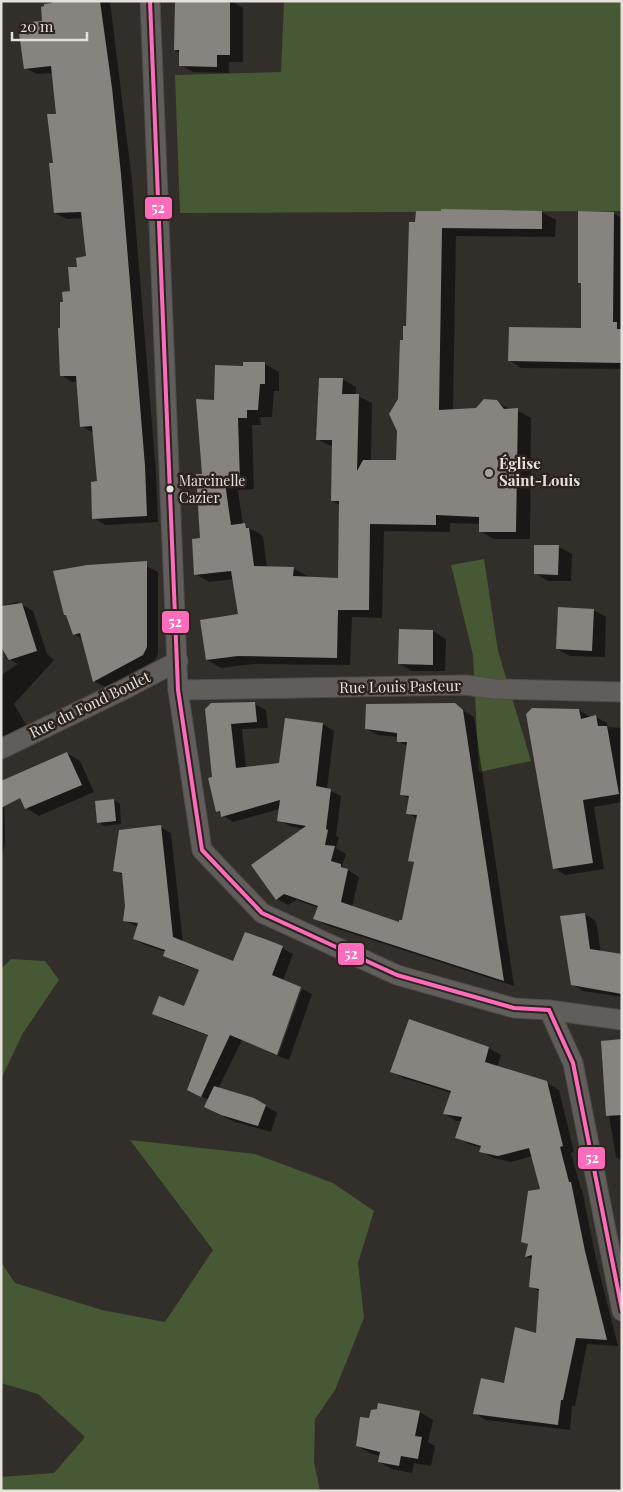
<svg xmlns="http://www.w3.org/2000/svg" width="623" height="1492" font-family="'Playfair Display',serif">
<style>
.green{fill:#475834}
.shadow{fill:#0007}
.building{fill:#87837f}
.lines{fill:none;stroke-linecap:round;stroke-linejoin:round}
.minor-casing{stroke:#4f4b48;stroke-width:21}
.minor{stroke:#605d5b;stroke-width:19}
.bus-1-casing{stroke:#2c231e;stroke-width:8}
.bus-1{stroke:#fb6dba;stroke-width:4}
.poi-dot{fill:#a7a29e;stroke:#2c231e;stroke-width:2}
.bus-dot{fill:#e6e0dc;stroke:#2c231e;stroke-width:2}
.labels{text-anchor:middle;stroke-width:5;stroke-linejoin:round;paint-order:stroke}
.bus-label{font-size:14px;fill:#e6e0dc;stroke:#2c231e;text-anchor:start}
.poi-label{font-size:15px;font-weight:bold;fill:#e6e0dc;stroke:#2c231e;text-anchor:start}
.street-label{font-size:15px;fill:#e6e0dc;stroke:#2c231e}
.line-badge{stroke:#2c231e;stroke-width:2}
.badge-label{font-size:14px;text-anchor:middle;font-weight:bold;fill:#fff}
</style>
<rect width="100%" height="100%" fill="#322e2a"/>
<!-- green -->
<g class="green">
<polygon points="284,1 622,1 622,211 180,213 175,75 281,72"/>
<polygon points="484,559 498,651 531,761 479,772 473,655 451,565"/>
<polygon points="11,959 45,961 59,980 23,1033 1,1079 1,969"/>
<polygon points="130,1140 255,1154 333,1183 374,1211 358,1263 364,1318 335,1390 315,1419 314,1462 320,1491 1,1491 1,1477 54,1473 85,1437 38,1394 1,1383 1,1262 15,1283 102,1310 165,1322 213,1250"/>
</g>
<!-- shadow -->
<g class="shadow">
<polygon points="53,1 110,1 132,181 156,473 158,522 105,525 94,518 98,482 94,433 81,426 78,382 72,382 61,375 61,329 64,303 71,292 78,268 88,257 83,218 67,219 55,213 55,164 58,115 53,73 37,74 25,68 33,32 44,22 53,4"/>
<polygon points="176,1 231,1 243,8 243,62 229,62 229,73 193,72 180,65 180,53 175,50"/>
<polygon points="542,212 556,220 555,237 456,236 453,410 476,410 496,401 511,410 517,410 531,418 530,539 494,539 480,531 480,524 450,523 450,532 384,531 382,618 352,617 350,665 253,664 221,668 207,660 240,615 234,579 209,582 195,574 201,539 203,475 215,401 244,367 265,364 279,372 279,391 274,391 272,417 260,417 261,425 252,425 254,489 238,490 243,525 259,533 263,537 267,568 293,568 307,576 307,578 339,579 340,505 332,501 333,447 317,439 342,379 356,387 356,395 372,403 371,461 397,461 399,400 407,327 410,223"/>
<polygon points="613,213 622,218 622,369 521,368 509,360 582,329 582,284 579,282"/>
<polygon points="559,547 572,554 571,581 548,581 535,573"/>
<polygon points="146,566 158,572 158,654 154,661 105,687 94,681 83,640 74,634"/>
<polygon points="17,602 33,611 47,654 54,660 14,704 26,725 2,739 1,752 1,675 18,664 9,659 1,606"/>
<polygon points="593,610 606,617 605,657 570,656 557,649"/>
<polygon points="433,631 446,639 445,671 412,671 400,664"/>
<polygon points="255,704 266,710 268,728 242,729 246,768 280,764 287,720 323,724 334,731 327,789 341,796 336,836 339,837 336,848 346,854 342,866 359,877 352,907 400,923 403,922 415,863 410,860 417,819 408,813 410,799 402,795 408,747 399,741 398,737 378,735 366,729 454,705 474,717 514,986 326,925 315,919 319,908 296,900 288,905 277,899 304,829 290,826 279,820 280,809 233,822 217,811 213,778 206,710"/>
<polygon points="579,710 590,717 596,717 607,723 608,727 622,728 622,802 594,807 604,869 565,875 554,868"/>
<polygon points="67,753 80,761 94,792 39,816 26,808"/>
<polygon points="1,785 4,787 5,843 1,863"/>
<polygon points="114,800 120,804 121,824 104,826 98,822"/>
<polygon points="160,827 171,833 183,943 234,962 282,948 293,954 283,981 300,988 276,1055 242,1040 218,1089 257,1101 277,1113 271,1132 235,1122 218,1114 206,1107 209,1100 188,1090 209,1036 165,1020 154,1013 185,1007 200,971 176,962 165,955 166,952 145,945 134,939 138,927 124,920 127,906 123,875 115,871"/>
<polygon points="585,914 596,921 601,952 622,955 622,997 583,991 572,984"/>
<polygon points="302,989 312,994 289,1060 278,1056"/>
<polygon points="409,1021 489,1048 501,1055 497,1067 547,1083 559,1090 574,1152 571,1153 581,1189 582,1190 596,1259 618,1346 587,1344 575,1406 572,1406 570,1430 486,1420 474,1413 505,1385 538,1335 540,1292 530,1286 533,1260 526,1256 529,1245 522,1241 541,1190 532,1156 511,1162 493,1158 481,1151 482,1148 469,1144 457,1137 462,1121 456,1121 445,1114 452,1093 403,1078 392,1071"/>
<polygon points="622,1040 622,1166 621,1160 616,1157 607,1103"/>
<polygon points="379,1405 420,1412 433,1420 428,1442 435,1446 431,1466 414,1463 412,1473 392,1469 379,1462 380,1456 370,1453 357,1446 370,1419 378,1410"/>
</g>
<!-- building -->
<g class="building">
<polygon points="51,1 100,1 112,88 121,174 145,466 147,516 92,519 91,482 97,481 92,426 80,427 76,376 60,376 58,328 60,328 60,302 63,302 62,292 70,291 68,267 77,267 76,258 86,256 81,212 54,213 49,163 53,163 47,114 56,114 51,66 24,69 19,33 31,31 30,22 42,21 41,7 44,6 44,4 52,3"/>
<polygon points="175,1 230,1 230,55 217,55 217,67 179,66 179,50 174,50"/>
<polygon points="441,209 542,211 542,229 442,228 439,410 476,408 484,399 497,400 504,409 518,408 516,532 479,532 479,517 436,515 436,525 370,524 369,610 338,610 337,658 238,656 206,660 200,620 238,614 231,571 194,575 192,539 200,538 196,474 202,474 196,399 214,400 215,365 243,366 243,362 265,362 265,384 260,384 258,410 247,410 247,418 238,418 240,481 225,483 231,525 245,523 246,528 249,528 254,566 294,567 293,576 338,578 339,501 331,501 332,440 316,440 319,378 343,378 342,394 359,394 357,471 363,460 396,460 397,431 389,414 398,399 400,340 403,340 403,326 406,326 409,222 415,222 416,211 441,211"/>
<polygon points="578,211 614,212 613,322 617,322 617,329 622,329 622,363 508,361 509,327 581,328 581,283 578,283"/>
<polygon points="534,545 559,545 558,575 534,574"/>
<polygon points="147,561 147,647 143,655 93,682 80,633 73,635 66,615 64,615 53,571 87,565"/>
<polygon points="22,603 37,651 9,660 1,647 1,606"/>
<polygon points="558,607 594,609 592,651 556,649"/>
<polygon points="399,629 433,630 433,665 398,664"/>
<polygon points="255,702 257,722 231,724 236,768 279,763 285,718 323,723 316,786 331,789 326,829 328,830 325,845 335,846 331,861 341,864 341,867 348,869 341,902 399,922 399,920 402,920 414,862 408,861 417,815 406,814 409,796 400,795 407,742 397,742 397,733 365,729 366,704 455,703 463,710 504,981 313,919 318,906 284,894 276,900 251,865 306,826 277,821 280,800 221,817 220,811 216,812 208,778 212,777 205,709 211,703"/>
<polygon points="532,708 579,709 581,719 596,715 598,726 607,726 619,794 583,800 593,863 553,869 526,714"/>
<polygon points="67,752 82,785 25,809 20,798 1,808 1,781"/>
<polygon points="114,799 116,821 97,823 95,801"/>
<polygon points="161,825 173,937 233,961 245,932 265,939 283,946 272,975 301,987 277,1055 230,1035 201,1097 187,1090 208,1035 152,1014 159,996 184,1006 199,970 163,956 165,950 133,939 138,923 123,921 125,906 122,873 113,871 119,830"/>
<polygon points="585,913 590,949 622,954 622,994 571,985 560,916"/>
<polygon points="409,1019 489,1047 485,1062 547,1081 563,1146 560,1147 569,1182 571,1182 585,1251 607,1340 576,1338 563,1400 561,1400 558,1425 473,1414 481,1378 504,1383 515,1327 536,1333 539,1289 529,1287 532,1255 525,1257 528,1244 521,1242 528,1191 540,1189 529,1148 498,1156 479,1152 481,1146 455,1138 462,1117 443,1114 451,1091 390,1072"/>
<polygon points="622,1039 622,1115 606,1116 601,1041"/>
<polygon points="214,1086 254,1098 266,1105 258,1126 221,1115 204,1107"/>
<polygon points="378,1403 420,1411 415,1436 422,1437 418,1459 401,1456 399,1466 378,1462 380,1452 356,1446 360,1417 369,1418 371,1410 377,1409"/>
</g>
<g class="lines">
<!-- minor casing -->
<g class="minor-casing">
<g id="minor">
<polyline points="150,1 178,690 202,850 262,913 397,975 514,1008 549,1010 622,1020"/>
<polyline points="178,690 466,685 494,689 622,692"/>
<polyline points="1,749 127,688 178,661"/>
<polyline points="549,1010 573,1063 622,1311"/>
</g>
</g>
<!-- minor -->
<use href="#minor" class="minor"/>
<!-- bus-1 casing -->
<g class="bus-1-casing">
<g id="bus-1">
<polyline points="150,1 178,690 202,850 262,913 397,975 514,1008 549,1010"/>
<polyline points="549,1010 573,1063 622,1310"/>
</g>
</g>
<!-- bus-1 -->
<use href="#bus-1" class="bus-1"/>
</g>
<!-- markers -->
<circle class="poi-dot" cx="489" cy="473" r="5"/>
<circle class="bus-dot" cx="170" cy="489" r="4.5"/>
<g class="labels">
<!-- bus labels -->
<g class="bus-label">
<text x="179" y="486">Marcinelle<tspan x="179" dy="17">Cazier</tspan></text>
</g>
<!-- poi labels -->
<g class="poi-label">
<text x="499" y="469">Église<tspan x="499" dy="17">Saint-Louis</tspan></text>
</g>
<!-- street labels -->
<g class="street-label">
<text transform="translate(400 687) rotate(-1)" y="5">Rue Louis Pasteur</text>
<text transform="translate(90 705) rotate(-26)" y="5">Rue du Fond Boulet</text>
</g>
</g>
<g class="line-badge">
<rect x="144" y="196" width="29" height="24" rx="5" fill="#fb6dba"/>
<rect x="161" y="610" width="29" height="24" rx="5" fill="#fb6dba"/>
<rect x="337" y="942" width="28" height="24" rx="5" fill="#fb6dba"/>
<rect x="577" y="1146" width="29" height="24" rx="5" fill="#fb6dba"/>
</g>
<g class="badge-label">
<text x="158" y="213">52</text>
<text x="175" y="627">52</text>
<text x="351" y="959">52</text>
<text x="592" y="1163">52</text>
</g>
<!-- border -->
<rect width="623" height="1492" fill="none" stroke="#e6e0dc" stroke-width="5"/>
<!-- scale -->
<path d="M12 32v8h75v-8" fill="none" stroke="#e6e0dc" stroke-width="2.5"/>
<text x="20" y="32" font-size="15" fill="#e6e0dc" stroke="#2c231e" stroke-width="4" paint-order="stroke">20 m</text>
</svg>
